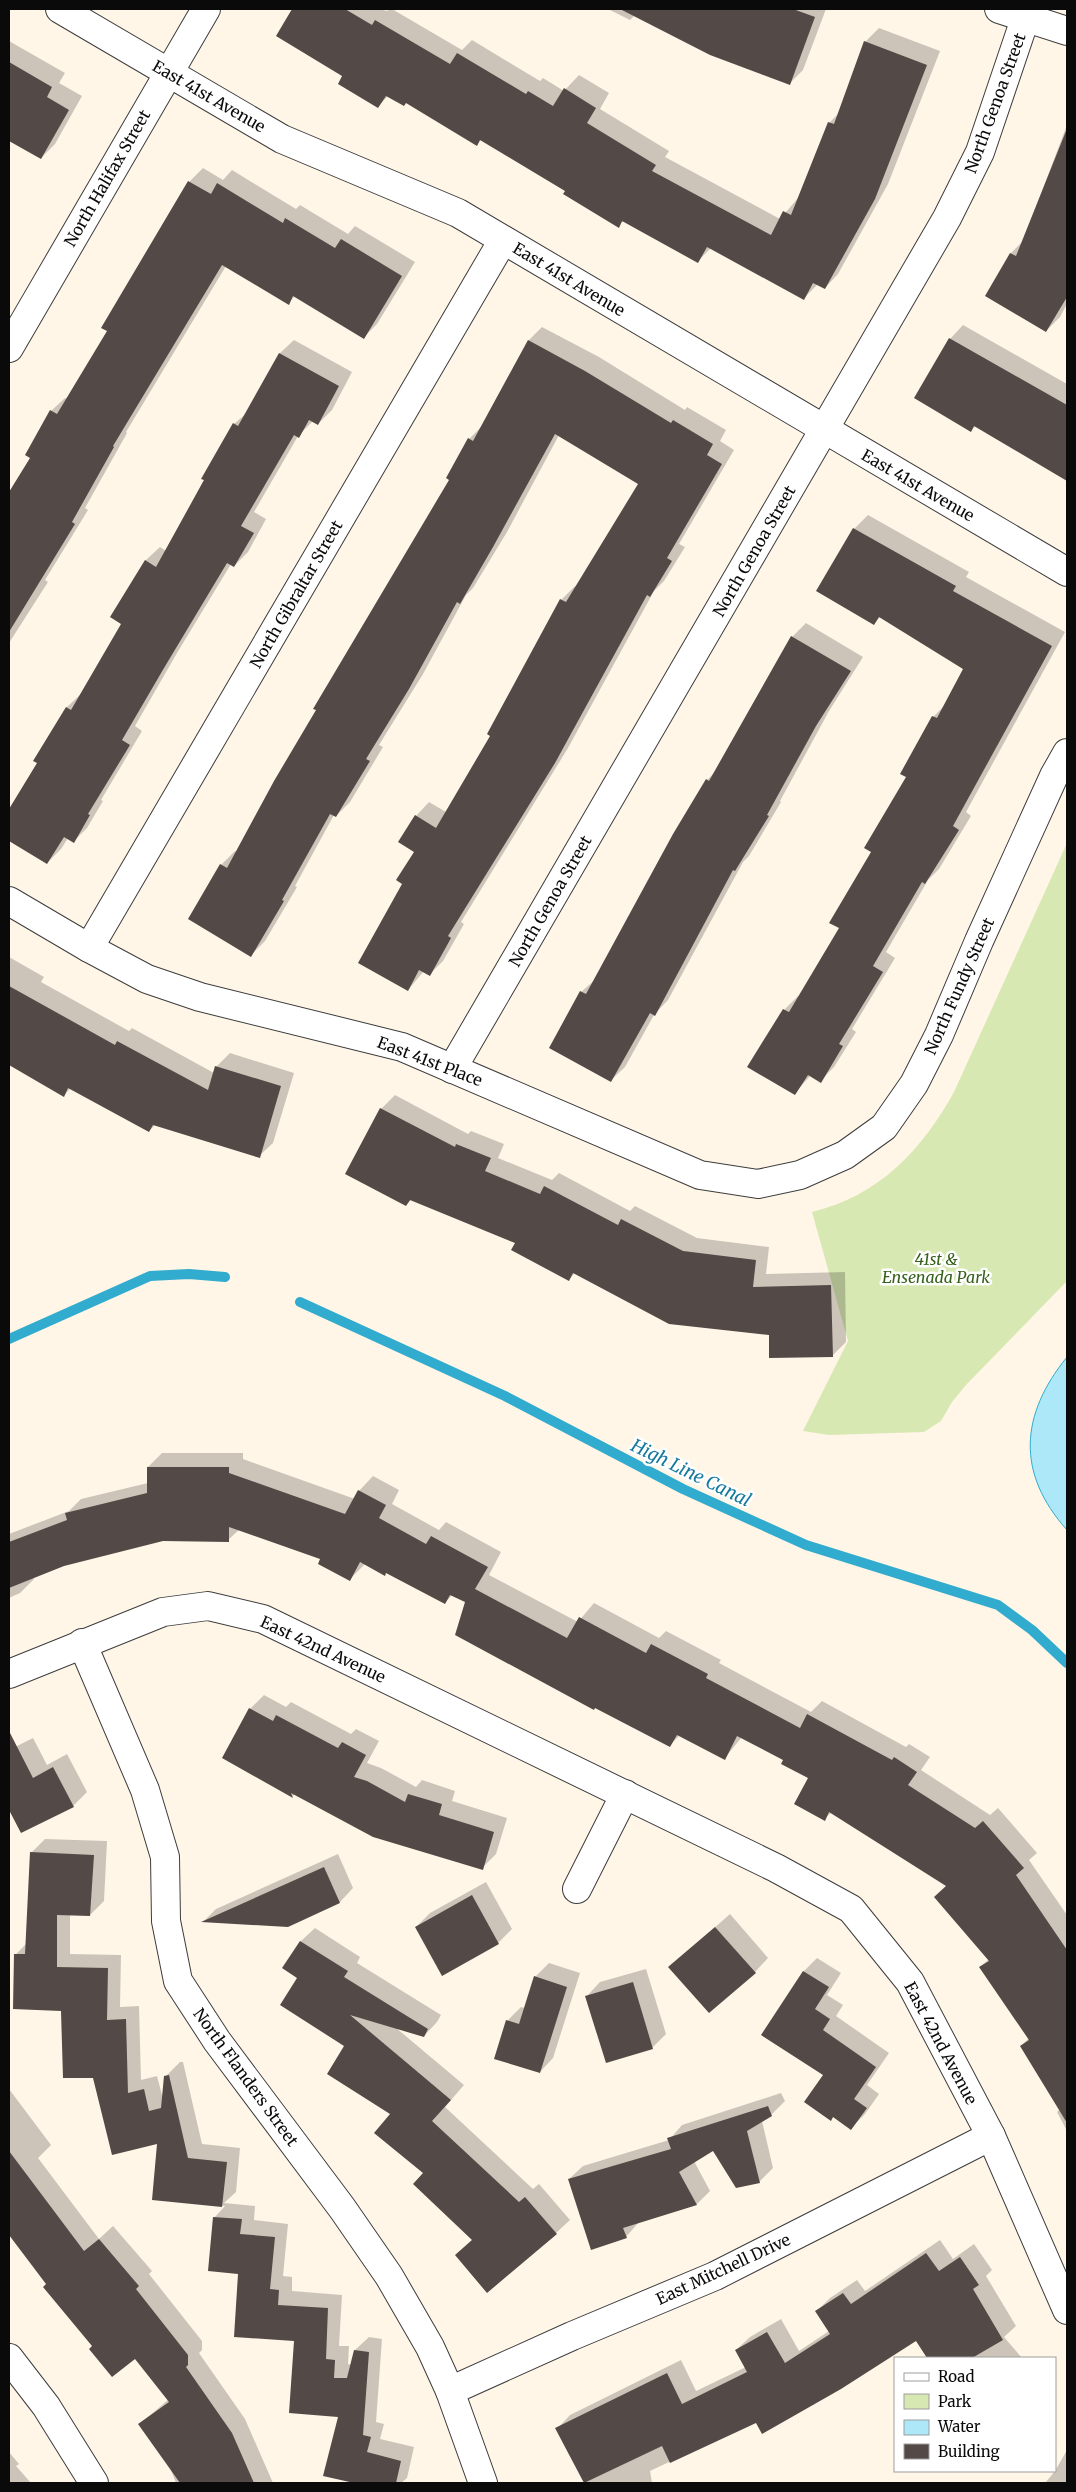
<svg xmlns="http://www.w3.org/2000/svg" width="1076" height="2492" font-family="Merriweather,serif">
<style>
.green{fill:#d8e8b2}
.water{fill:#ace8f7;stroke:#32acce}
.shadow{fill:#0003}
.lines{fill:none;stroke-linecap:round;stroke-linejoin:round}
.stream{stroke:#32acce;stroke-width:10}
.building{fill:#534946}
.minor-casing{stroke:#3d3d3d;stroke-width:30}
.minor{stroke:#fff;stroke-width:28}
.labels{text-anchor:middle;stroke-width:5;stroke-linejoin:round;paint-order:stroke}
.street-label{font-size:16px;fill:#0a0a0a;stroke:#fff}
.park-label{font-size:16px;font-style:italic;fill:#36611b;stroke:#fff}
.water-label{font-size:18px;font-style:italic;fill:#14799c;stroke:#fff}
</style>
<rect width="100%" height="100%" fill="#fff6e7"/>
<!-- green -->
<path class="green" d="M 1067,843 L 1067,1281 L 966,1385 L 952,1402 L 941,1421 L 924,1432 L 829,1435 L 803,1431 L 848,1341 L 812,1212 C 880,1195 921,1151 954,1092 Z"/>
<!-- water -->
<path class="water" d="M 1067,1357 L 1067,1530 C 1016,1473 1020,1415 1067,1357 Z"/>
<!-- shadow -->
<g class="shadow">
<polygon points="294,9 382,9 386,11 392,9 462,50 472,40 540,81 543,78 564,91 579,75 609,93 600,109 669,151 665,157 780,219 798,198 829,123 840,112 865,42 879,28 940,51 888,184 838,274 825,288 818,284 804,298 711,248 698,261 624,221 618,226 567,190 482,139 477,144 406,102 388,96 378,106 344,76 277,36"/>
<polygon points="608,9 826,9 803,70 789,84 635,15 630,20"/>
<polygon points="9,41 65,73 59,83 82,96 55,144 41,158 9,139"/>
<polygon points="1067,125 1067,304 1060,317 1046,331 986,295 1011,253 1023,241"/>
<polygon points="203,168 223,180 232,170 296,209 300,205 348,234 355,226 415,262 377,324 364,337 295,296 288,303 226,266 126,432 127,433 85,508 88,510 45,580 48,582 9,643 9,495 31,457 51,411 65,398 68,399 109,331 189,182"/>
<polygon points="963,325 1067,384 1067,480 976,426 971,430 950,339"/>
<polygon points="542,327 599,357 685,410 687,407 726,430 720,441 734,450 679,544 685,547 664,581 654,591 568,748 461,922 464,924 443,961 429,975 424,971 408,990 403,883 415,851 416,816 429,802 446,812 492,735 561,600 575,586 577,587 639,483 559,435 507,532 473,588 466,595 423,674 379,745 383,747 350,802 336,816 334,815 295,886 297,887 265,941 251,955 190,919 221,865 235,851 237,852 450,479 469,439 483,425 529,340"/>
<polygon points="294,340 352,372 332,410 318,424 313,421 298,436 254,512 266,519 248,552 234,566 231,564 177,653 135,726 142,731 101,800 103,801 87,828 74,841 68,838 61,849 47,863 9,840 9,812 38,762 35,760 67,707 81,694 123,623 112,617 146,560 160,547 166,551 234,424 249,411 280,353"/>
<polygon points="868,515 969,572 966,577 1065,632 966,812 971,816 939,869 928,880 886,952 895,958 852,1029 856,1032 834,1067 820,1081 811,1075 794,1094 749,1066 784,1010 798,996 800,997 841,928 933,717 947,703 965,669 880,617 874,623 854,529"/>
<polygon points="806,623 863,657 829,711 780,801 781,802 749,856 743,862 668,1000 654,1015 625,1067 611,1080 581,992 596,979 675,835 707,780 716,771 792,637"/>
<polygon points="9,957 44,977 41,982 129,1031 132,1028 214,1073 216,1067 230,1053 294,1073 273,1143 259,1156 156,1124 149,1131 71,1088 64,1095 9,1061"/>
<polygon points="395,1095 468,1134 471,1131 504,1144 498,1158 552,1180 559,1173 630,1211 635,1206 697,1238 769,1247 766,1274 845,1272 846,1342 833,1355 575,1273 569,1279 517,1242 412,1199 406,1205 381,1109"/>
<polygon points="162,1453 243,1453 243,1459 355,1499 359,1491 373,1476 399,1490 392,1504 439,1530 446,1522 501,1552 489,1575 578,1622 594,1603 659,1638 666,1631 721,1660 719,1663 811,1712 822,1701 906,1747 909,1744 930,1757 921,1770 990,1815 998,1808 1037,1853 1029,1860 1067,1915 1067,2131 1057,2112 1060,2109 1021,2046 1029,2038 980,1967 989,1959 947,1886 832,1812 824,1819 809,1778 785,1759 742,1737 724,1759 680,1735 670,1745 467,1601 452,1595 445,1603 387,1572 365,1564 350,1579 322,1558 240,1529 228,1540 163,1540 63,1565 33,1577 34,1579 20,1593 9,1598 9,1534 69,1511 81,1499 148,1483 148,1467"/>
<polygon points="264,1695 286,1707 291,1702 351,1734 356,1729 379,1741 367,1763 381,1768 416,1787 422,1780 455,1791 452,1801 507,1818 496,1854 482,1868 295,1794 293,1796 223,1758 250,1709"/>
<polygon points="33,1738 47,1765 67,1754 87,1792 73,1806 21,1832 9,1807 9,1750"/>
<polygon points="45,1839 107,1841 104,1901 90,1915 70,1914 70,1954 121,1955 120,2007 139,2006 141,2080 157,2076 163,2099 166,2076 180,2062 183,2062 202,2144 240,2148 236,2192 224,2203 255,2206 254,2220 288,2224 283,2276 292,2277 292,2291 342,2295 339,2346 349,2346 348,2364 352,2365 355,2350 369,2337 382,2339 376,2422 384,2424 380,2439 414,2447 407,2478 401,2483 359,2483 325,2475 339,2416 296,2340 214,2218 225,2206 153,2199 159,2142 94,2076 62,2009 16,1954 27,1943 31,1853"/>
<polygon points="338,1854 353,1888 340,1902 284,1926 204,1921 216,1909"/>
<polygon points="486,1882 512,1929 498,1943 416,1927 430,1913"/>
<polygon points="730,1914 768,1958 755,1972 670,1967"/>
<polygon points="315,1928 360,1957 357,1963 441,2015 437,2022 424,2036 395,2027 464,2085 445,2107 533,2189 539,2184 570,2220 556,2233 457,2255 473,2239 425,2173 392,2114 299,1977 284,1968 301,1941"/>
<polygon points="817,1958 841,1973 827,1995 843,2005 836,2016 889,2053 867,2085 879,2094 865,2114 851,2128 834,2116 831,2119 824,2075 763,2035 804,1971"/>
<polygon points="549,1963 580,1973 553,2058 540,2072 507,2021 521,2007 525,2008 535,1977"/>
<polygon points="646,1969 666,2034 652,2048 587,1996 600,1982"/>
<polygon points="9,2089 51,2145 38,2158 99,2239 113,2226 152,2271 149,2274 202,2341 202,2350 199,2353 245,2419 273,2483 176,2483 169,2465 140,2424 169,2399 135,2357 94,2346 9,2233"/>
<polygon points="781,2093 785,2101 771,2115 762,2121 773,2168 759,2182 713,2150 694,2161 710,2191 697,2204 639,2222 626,2237 569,2179 583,2166 669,2140 682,2125"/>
<polygon points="940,2240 953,2259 974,2244 992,2270 986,2276 1016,2326 1004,2337 1022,2358 928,2358 917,2339 756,2421 650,2471 652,2483 585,2483 557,2429 570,2415 681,2360 696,2391 746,2367 736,2350 750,2337 781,2319 799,2351 829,2331 817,2311 830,2298 857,2280 865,2291"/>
<polygon points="1067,2450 1067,2483 1045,2483 1055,2471"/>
<polygon points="9,2452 19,2464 16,2466 31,2483 9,2483"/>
</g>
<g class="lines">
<!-- stream -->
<g class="stream">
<polyline points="300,1302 505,1396 683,1489 806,1545 998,1605 1032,1630 1067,1663"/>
<polyline points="9,1339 150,1276 189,1274 225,1277"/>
</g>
</g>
<!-- building -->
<g class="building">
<polygon points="292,9 345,9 372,25 375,20 450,64 457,53 526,94 528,91 553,106 564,88 596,108 587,123 656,165 652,171 771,235 783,211 791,215 828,122 834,124 864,41 927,65 875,199 825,289 813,283 804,300 707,247 698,263 622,221 619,228 563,194 565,191 480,140 477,146 406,103 404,106 386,96 378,108 338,84 342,76 276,36"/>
<polygon points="620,9 793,9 815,17 790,85 710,55"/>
<polygon points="9,62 52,87 47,97 69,110 41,159 9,141"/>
<polygon points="1066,131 1067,297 1046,332 985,296 1010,253 1016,256"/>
<polygon points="188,181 211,194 217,183 283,223 285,218 335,248 341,239 402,276 364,339 293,296 289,305 222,265 113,446 114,447 72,522 75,524 9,632 9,492 30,458 25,455 50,410 57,414 107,331 101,328"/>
<polygon points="949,338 1067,405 1067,481 974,426 971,432 914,398"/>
<polygon points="528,340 585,371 671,423 673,420 713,444 707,455 722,464 667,558 672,561 650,597 647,595 555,763 448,936 451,938 430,976 419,970 408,991 358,963 402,884 396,880 414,852 398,842 415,815 436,828 490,736 487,734 560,599 566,602 638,484 555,434 493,547 460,604 457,602 409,689 366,759 370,761 336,817 330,814 282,900 284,901 251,957 188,919 220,864 227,868 274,781 316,710 313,709 449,480 446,478 468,438 473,441"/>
<polygon points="279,353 339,386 318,425 309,420 299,438 294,435 241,526 254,533 234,567 227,563 164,668 122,740 130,745 88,814 90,815 74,843 64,837 47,864 9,841 9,809 37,763 33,761 66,707 71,710 121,624 110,617 145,560 156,567 204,480 201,479 233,423 238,426"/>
<polygon points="853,528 956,586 953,591 1052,646 953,826 959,830 925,884 922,882 873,966 883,972 839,1044 843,1046 821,1083 808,1075 795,1095 747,1067 783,1009 789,1012 839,928 829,923 871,852 864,848 906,777 900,774 932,716 937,718 963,669 879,617 874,625 816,591"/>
<polygon points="791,636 851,671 816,726 767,815 769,816 735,871 733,870 655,1016 650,1013 611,1082 549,1048 580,991 586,994 673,834 706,779 709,781"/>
<polygon points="9,986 115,1045 117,1041 208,1090 215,1066 281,1086 260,1158 153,1125 149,1132 68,1088 64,1097 9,1065"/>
<polygon points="380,1108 455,1147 456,1144 491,1158 485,1171 540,1194 544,1186 618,1225 621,1219 683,1251 756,1260 753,1287 831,1285 833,1357 769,1358 769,1335 669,1324 573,1273 569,1281 511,1250 515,1243 410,1200 406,1206 345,1174"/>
<polygon points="147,1467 229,1467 229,1473 345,1514 358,1490 386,1505 379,1518 426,1544 431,1536 488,1567 475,1589 567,1638 579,1617 646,1653 651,1644 708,1674 706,1678 800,1728 807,1714 892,1760 894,1757 917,1772 908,1785 975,1828 983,1821 1024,1868 1016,1875 1067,1950 1067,2123 1020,2046 1029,2040 979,1967 989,1961 934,1897 946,1886 829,1812 825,1821 794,1804 808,1778 781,1764 783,1760 737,1736 725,1760 677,1735 670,1747 595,1708 594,1710 455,1635 465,1602 450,1595 445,1604 386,1573 385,1576 360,1562 350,1581 318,1564 320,1559 229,1527 229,1542 163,1541 64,1566 9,1588 9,1542 67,1520 65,1513 147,1493"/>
<polygon points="249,1708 273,1721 276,1715 338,1748 342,1742 366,1755 354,1777 367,1781 405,1802 408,1794 442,1804 439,1815 494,1832 483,1870 373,1837 291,1793 293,1798 222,1758"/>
<polygon points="9,1731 33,1778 53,1767 74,1807 21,1833 9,1810"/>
<polygon points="30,1852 94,1855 90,1916 57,1915 57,1967 108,1968 107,2020 126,2019 128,2093 144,2089 149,2111 161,2108 164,2076 169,2075 188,2158 227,2162 222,2207 152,2200 157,2144 112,2155 93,2078 63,2078 61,2011 13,2009 14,1954 25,1954"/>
<polygon points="324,1867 340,1903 288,1927 201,1922"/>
<polygon points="472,1895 499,1944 442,1976 415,1927"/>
<polygon points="715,1927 756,1973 709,2013 668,1967"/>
<polygon points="300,1941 348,1971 344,1977 428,2029 424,2037 350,2015 451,2100 432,2121 519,2202 525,2197 557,2234 487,2293 455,2255 472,2240 413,2184 423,2173 374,2133 390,2114 327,2074 344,2046 280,2005 297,1978 282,1968"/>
<polygon points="803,1971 829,1987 815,2009 830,2019 823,2030 876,2067 854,2099 867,2108 851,2130 833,2117 831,2121 804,2102 823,2075 761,2035"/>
<polygon points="534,1976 567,1987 540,2073 494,2059 506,2020 519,2024"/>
<polygon points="633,1982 653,2049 606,2063 585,1996"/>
<polygon points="768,2106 772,2116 747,2131 760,2183 736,2188 713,2151 679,2172 697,2205 623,2228 627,2238 591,2250 568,2179 671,2149 667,2138"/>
<polygon points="9,2151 84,2251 99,2239 139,2286 136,2289 188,2355 188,2365 186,2367 232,2433 254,2483 180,2483 138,2424 169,2402 135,2359 112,2377 89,2349 92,2346 43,2287 46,2284 9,2235"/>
<polygon points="213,2217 242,2219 240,2234 275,2237 270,2289 279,2290 278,2305 328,2308 326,2359 335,2360 334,2378 347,2378 354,2350 369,2352 363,2435 371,2437 367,2452 401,2461 396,2483 354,2483 323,2476 338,2417 289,2413 294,2341 234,2337 238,2274 208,2271"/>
<polygon points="926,2253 939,2271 960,2257 979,2285 973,2289 1003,2340 972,2358 927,2358 916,2341 841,2389 762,2434 756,2423 670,2463 662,2446 584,2483 555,2428 667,2373 682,2404 747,2372 735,2350 767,2332 785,2363 830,2334 815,2311 843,2293 851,2304"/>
</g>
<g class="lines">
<!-- minor casing -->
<g class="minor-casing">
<g id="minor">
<polyline points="60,9 282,139 458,213 1067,572"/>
<polyline points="999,9 1067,31"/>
<polyline points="9,348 206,9"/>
<polyline points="9,901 89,948 147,979 200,997 402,1047 700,1175 758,1184 800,1175 845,1155 884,1127 914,1084 939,1035 979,941 1054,776 1067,753"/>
<polyline points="89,948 503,240"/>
<polyline points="452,1069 947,218 980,152 1025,19"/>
<polyline points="82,1643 145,1790 165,1857 166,1921 178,1981 217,2041 342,2208 389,2276 430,2347 450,2391 483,2483"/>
<polyline points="9,1674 163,1612 208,1606 263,1619 776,1868 851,1909 910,1982 991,2136 1067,2310"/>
<polyline points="577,1889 625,1794"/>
<polyline points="9,2358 46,2406 94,2483"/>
<polyline points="450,2391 572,2336 715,2276 991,2136"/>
</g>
</g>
<!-- minor -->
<use href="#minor" class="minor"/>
</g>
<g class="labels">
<!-- street labels -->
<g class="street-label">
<text transform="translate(209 96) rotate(30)" y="6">East 41st Avenue</text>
<text transform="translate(995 103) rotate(-70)" y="6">North Genoa Street</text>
<text transform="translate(107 178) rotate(-60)" y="6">North Halifax Street</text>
<text transform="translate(569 279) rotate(31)" y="6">East 41st Avenue</text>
<text transform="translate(918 485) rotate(30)" y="6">East 41st Avenue</text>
<text transform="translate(754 551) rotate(-60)" y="6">North Genoa Street</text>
<text transform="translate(296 594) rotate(-60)" y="6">North Gibraltar Street</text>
<text transform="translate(550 901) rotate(-60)" y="6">North Genoa Street</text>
<text transform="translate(959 986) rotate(-66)" y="6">North Fundy Street</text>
<text transform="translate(430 1061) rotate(21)" y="6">East 41st Place</text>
<text transform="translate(323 1649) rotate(25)" y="6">East 42nd Avenue</text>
<text transform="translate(941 2043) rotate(62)" y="6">East 42nd Avenue</text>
<text transform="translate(246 2077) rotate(54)" y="6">North Flanders Street</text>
<text transform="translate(723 2269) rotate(-25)" y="6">East Mitchell Drive</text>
</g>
<!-- park labels -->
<g class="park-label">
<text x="936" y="1265">41st &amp;<tspan x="936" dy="18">Ensenada Park</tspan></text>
</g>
<!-- water labels -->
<g class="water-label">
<text transform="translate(691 1473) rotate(26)" y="6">High Line Canal</text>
</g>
</g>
<!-- border -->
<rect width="1076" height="2492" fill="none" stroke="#0a0a0a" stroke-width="20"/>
<!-- legend -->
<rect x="894" y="2357" width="162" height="115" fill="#ffffff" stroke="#9d9d9d"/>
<rect x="904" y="2373" width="25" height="8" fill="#ffffff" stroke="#9d9d9d"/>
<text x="938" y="2382" font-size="15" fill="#0a0a0a">Road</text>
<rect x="904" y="2394" width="25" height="15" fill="#d8e8b2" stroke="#9d9d9d"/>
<text x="938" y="2407" font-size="15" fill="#0a0a0a">Park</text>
<rect x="904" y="2420" width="25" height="15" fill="#ace8f7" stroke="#9d9d9d"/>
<text x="938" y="2432" font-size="15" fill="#0a0a0a">Water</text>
<rect x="904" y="2444" width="25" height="15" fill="#534946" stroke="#9d9d9d"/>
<text x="938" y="2457" font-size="15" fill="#0a0a0a">Building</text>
</svg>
